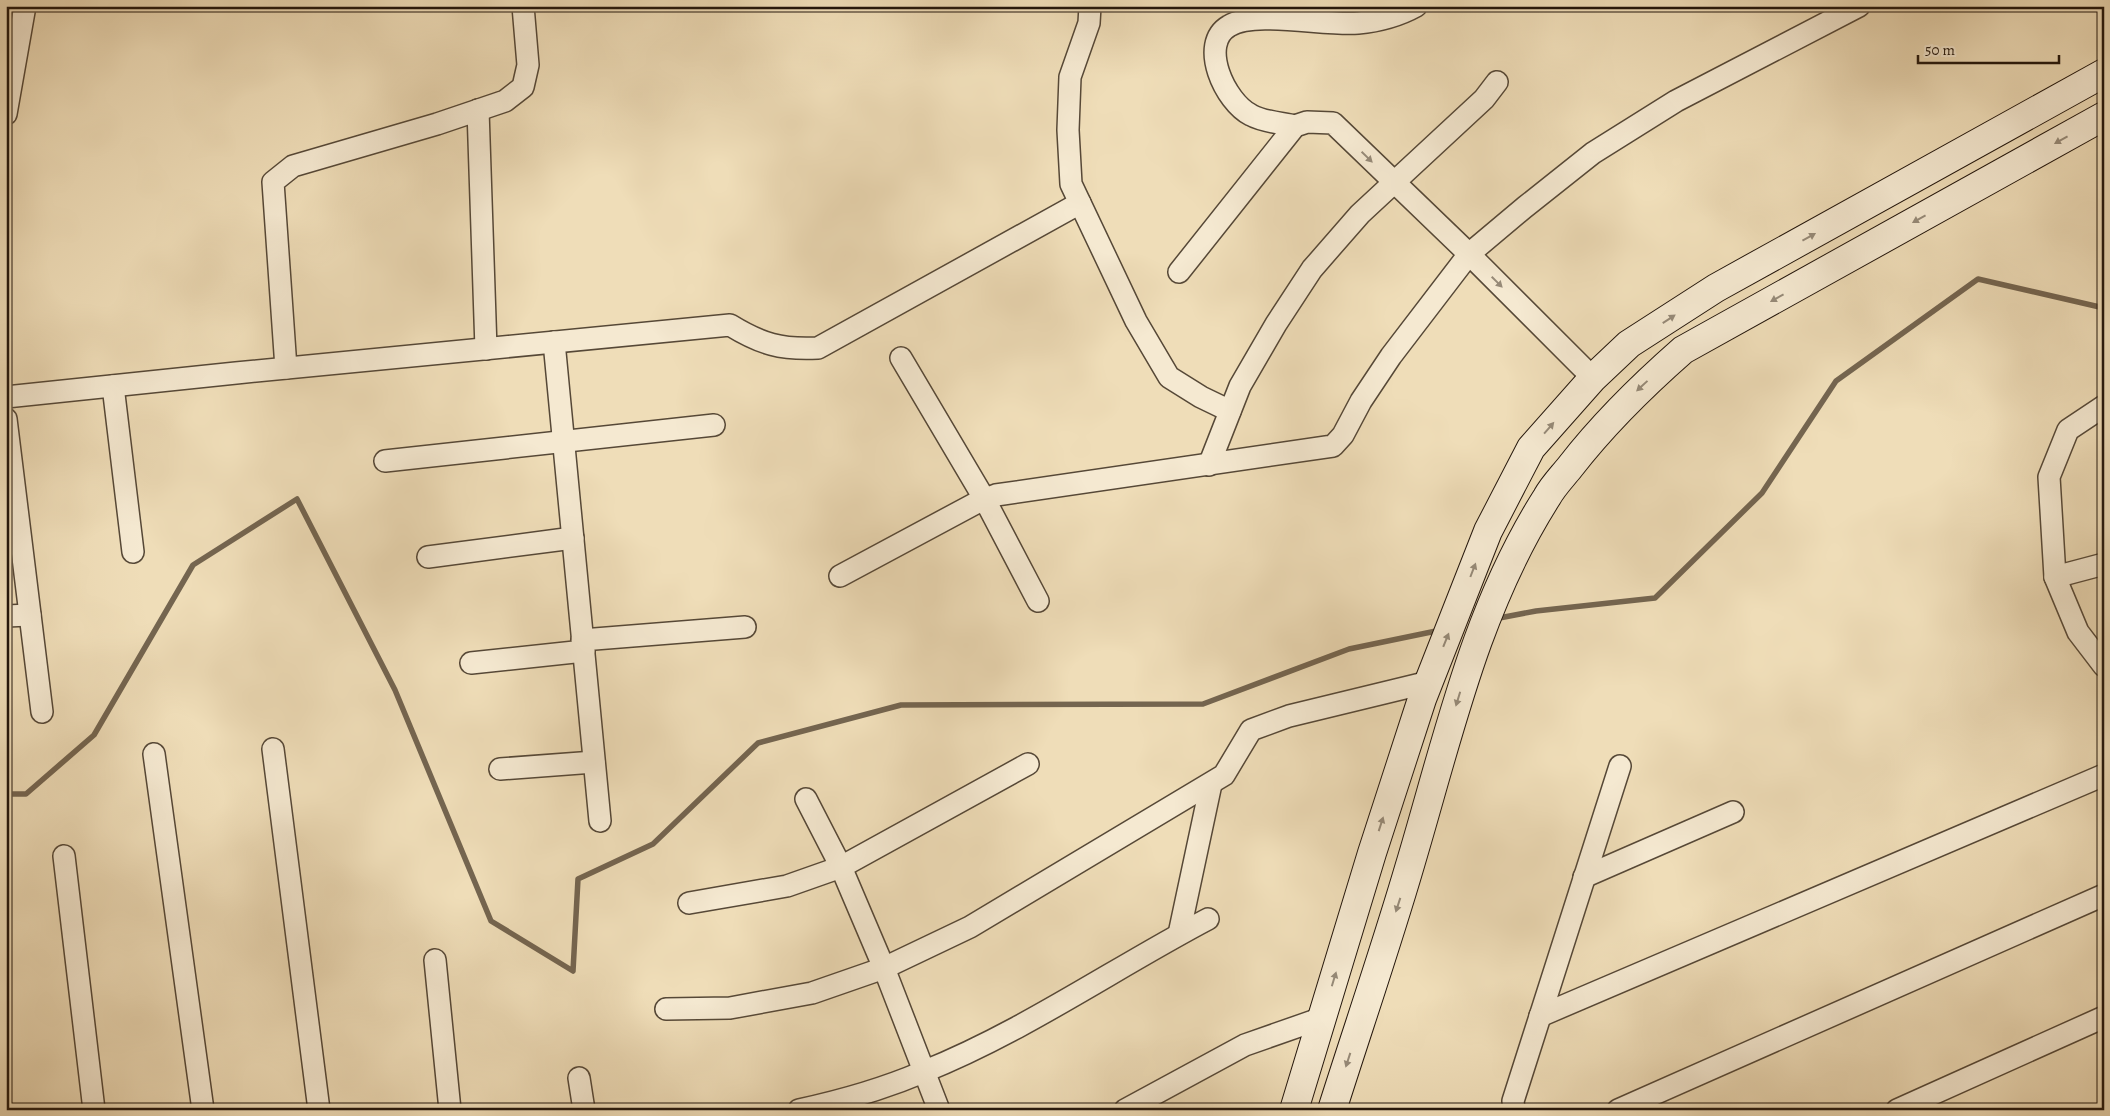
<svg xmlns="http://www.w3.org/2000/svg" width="2110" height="1116" font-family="Alegreya,serif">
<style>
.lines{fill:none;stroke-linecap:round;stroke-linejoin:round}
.stream{stroke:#746550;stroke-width:5.5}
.street-casing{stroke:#564837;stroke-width:24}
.secondary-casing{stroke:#23160c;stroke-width:30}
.street{stroke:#f5e9d1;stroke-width:21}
.secondary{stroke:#f5e9d1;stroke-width:28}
.oneway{fill:#968a78}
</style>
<rect width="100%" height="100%" fill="#efddb8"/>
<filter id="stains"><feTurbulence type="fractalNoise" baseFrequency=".004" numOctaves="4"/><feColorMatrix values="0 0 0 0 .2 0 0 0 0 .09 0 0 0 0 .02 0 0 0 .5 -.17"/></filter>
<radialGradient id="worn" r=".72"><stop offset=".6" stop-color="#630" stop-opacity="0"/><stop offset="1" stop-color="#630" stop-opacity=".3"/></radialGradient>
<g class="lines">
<!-- stream -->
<g class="stream">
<polyline points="1494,619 1536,611 1655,598 1762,493 1836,381 1978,279 2104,308"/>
<polyline points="6,794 26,794 94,735 193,565 297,499 395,690 491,921 573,971 578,879 653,844 758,743 901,705 1203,704 1349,649 1441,630"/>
</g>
<!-- street casing -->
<g class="street-casing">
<g id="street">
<polyline points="1090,6 1089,23 1070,77 1068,130 1071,184 1136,321 1169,377 1201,397 1230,411"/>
<polyline points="478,110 486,349"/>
<polyline points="6,114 25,6"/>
<path d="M 1295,126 C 1282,123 1263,122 1251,115 C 1225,102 1198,44 1229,26 C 1255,10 1325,26 1358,23 C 1379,21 1398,16 1416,6"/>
<polyline points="1179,272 1295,126 1307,122 1333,123 1469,254 1593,378"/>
<polyline points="554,342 600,821"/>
<polyline points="901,358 985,500 1038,601"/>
<polyline points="286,368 273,182 293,166 437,124 505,101 523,87 528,65 523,6"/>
<polyline points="113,386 133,552"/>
<path d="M 6,397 L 236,373 L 730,325 C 761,344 781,350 818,348 L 1080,203"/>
<polyline points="2104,406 2068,430 2049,477 2055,577 2078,632 2104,666"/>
<polyline points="6,419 42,712"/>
<polyline points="385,461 714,425"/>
<polyline points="1209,465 1240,386 1276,324 1312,269 1360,214 1484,99 1497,82"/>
<polyline points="428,557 573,538"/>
<polyline points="840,576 978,502 996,495 1333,446 1343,435 1361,401 1391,356 1469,254 1525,207 1593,153 1676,101 1859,6"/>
<polyline points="2055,577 2104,564"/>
<polyline points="6,616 30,615"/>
<polyline points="582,640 745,627"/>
<polyline points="471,663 584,651"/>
<polyline points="273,749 319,1110"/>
<polyline points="154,754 203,1110"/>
<polyline points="500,769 594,762"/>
<polyline points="806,799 841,867 884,968 939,1110"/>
<polyline points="64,856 94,1110"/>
<polyline points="1584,877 1733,812"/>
<polyline points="689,903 787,886 841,867 1028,764"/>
<polyline points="1179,934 1211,784"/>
<polyline points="435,960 450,1110"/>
<polyline points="666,1009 730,1008 812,993 884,968 970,927 1224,775 1251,730 1289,716 1429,682"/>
<polyline points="1540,1016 2104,775"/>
<polyline points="579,1078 584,1110"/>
<path d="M 799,1110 C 841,1101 883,1089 923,1072 C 1023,1032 1113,969 1208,919"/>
<polyline points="1125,1110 1245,1045 1322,1018"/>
<polyline points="1514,1110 1513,1101 1620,766"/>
<polyline points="1618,1110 2104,895"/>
<polyline points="1897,1110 2104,1017"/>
</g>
</g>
<!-- secondary casing -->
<g class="secondary-casing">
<g id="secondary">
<polyline points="1294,1110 1372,853 1422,699 1488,531 1531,448 1593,378 1629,344 1716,288 2104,73"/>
<path d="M 1332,1110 C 1358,1028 1386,947 1410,865 C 1448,738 1475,610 1547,497 C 1553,486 1562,477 1570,467 C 1604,423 1642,386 1683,350 L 2104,116"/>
</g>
</g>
<!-- street -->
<use href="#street" class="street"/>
<!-- secondary -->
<use href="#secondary" class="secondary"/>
</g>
<!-- one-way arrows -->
<defs><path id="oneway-solid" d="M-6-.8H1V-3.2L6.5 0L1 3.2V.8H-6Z" transform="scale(1.25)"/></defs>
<g class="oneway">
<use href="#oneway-solid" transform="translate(2061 140) rotate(151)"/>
<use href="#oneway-solid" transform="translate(1367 157) rotate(44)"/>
<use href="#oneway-solid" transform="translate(1919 219) rotate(151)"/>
<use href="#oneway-solid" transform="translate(1809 237) rotate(-29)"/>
<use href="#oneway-solid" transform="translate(1497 282) rotate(45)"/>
<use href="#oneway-solid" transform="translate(1777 298) rotate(151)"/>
<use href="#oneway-solid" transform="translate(1669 319) rotate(-33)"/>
<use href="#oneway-solid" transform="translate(1642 386) rotate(137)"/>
<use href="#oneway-solid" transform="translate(1549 428) rotate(-49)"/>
<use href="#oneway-solid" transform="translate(1473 570) rotate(-69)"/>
<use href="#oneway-solid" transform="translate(1446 640) rotate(-68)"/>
<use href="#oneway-solid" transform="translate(1458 699) rotate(107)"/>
<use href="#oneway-solid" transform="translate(1381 824) rotate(-72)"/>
<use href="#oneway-solid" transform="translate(1398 905) rotate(108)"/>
<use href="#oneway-solid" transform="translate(1334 979) rotate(-73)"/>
<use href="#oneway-solid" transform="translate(1348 1060) rotate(108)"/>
</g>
<!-- margin -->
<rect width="2110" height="1116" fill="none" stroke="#efddb8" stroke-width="25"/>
<rect x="8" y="8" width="2095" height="1101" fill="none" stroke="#23160c" stroke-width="2.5"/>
<rect x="12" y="12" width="2085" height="1091" fill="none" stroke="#23160c"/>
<!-- scale -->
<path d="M1918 55v8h141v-8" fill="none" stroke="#23160c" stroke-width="2.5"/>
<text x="1925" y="55" font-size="15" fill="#23160c" stroke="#f5e9d1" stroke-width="4" paint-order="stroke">50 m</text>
<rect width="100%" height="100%" filter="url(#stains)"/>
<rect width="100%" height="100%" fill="url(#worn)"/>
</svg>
